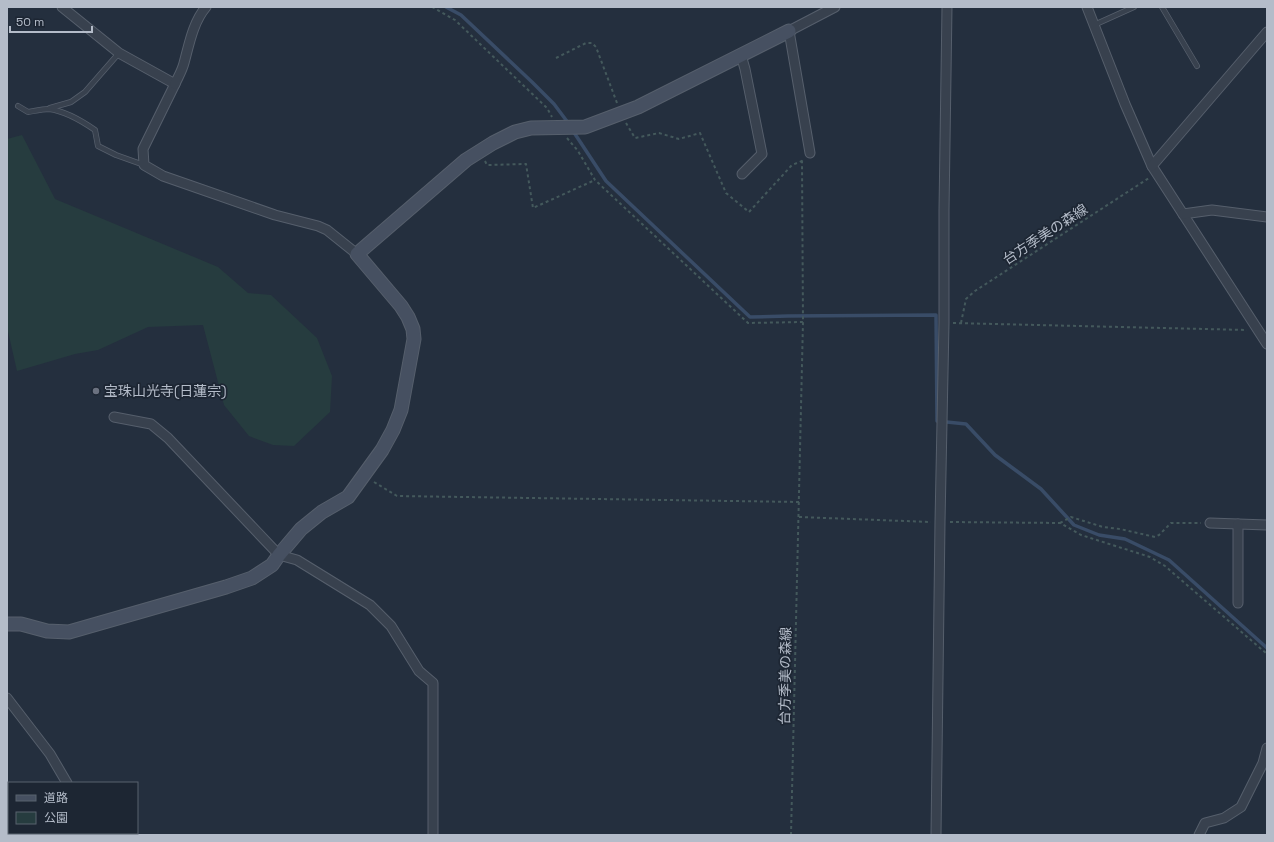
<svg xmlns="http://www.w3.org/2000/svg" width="1274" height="842" font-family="'Space Grotesk','Noto Sans JP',sans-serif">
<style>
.green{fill:#263c3f}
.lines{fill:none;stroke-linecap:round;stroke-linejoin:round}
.stream{stroke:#394c67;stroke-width:3.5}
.lane-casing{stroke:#565f6c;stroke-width:6}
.street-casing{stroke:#565f6c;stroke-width:11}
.secondary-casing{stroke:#565f6c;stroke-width:15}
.path{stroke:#44595c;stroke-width:2;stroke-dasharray:3 3;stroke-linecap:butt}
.lane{stroke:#38414e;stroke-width:4.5}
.street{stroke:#38414e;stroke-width:9}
.secondary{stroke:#465061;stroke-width:13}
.worship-dot{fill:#6b7280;stroke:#1d2633;stroke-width:1.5}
.labels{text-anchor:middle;stroke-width:3.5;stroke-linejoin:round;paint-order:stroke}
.street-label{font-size:14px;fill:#b4bcc9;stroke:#1d2633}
.poi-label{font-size:14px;fill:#b4bcc9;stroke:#1d2633;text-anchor:start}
</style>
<rect width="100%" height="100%" fill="#242f3e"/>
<!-- green -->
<polygon class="green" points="22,135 55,199 218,267 248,293 271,295 317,338 332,376 330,412 294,446 273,445 249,436 224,405 203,325 148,327 98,350 75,354 17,371 7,327 7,139"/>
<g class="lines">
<!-- stream -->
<g class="stream">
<polyline points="446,7 461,15 532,82 554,104 569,124"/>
<polyline points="573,131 606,181 750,317 788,316 936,315 937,421 966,424 995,455 1041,489 1074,525 1099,535 1125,539 1169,560 1267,648"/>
</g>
<!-- lane casing -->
<g class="lane-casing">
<g id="lane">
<polyline points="1162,7 1197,66"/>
<polyline points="1094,25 1134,7"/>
<path d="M 18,106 L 28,112 C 34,111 43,109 49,109 C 65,111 82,121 95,130 L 98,146 L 116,155 L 144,165"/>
<polyline points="50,108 71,102 85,92 119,53"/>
</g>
</g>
<!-- street casing -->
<g class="street-casing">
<g id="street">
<polyline points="62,7 119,53 175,84 143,149 144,165 163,176 275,215 318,226 327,230 357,254"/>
<polyline points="1087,7 1125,104 1152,166 1267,344"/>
<polyline points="741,55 745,69 762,154 742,174"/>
<path d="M 175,84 C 178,77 182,71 184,63 C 189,45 193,22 206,7"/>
<polyline points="810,153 789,31 835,7"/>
<polyline points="1152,166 1267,32"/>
<polyline points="1183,214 1212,210 1267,217"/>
<polyline points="114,417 151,424 168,438 279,555 297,560 370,605 391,626 419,671 433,683 433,835"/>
<polyline points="1210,523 1267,525"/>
<polyline points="1238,524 1238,603"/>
<polyline points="7,698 50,754 67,783"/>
<polyline points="94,833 95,835"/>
<polyline points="936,835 940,522 944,323 944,210 947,7"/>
<polyline points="1199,835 1205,823 1224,818 1241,807 1263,763 1267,748"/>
</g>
</g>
<!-- secondary casing -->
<g class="secondary-casing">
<polyline id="secondary" points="7,624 21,624 47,631 69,632 226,587 252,578 272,565 279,555 301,529 322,512 348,497 382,450 393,430 401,410 414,339 413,329 408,317 401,306 357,254 466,160 493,143 515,132 531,128 585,127 638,107 789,31"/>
</g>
<!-- path -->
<g class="path">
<polyline points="432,7 455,20 547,108 552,117"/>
<polyline points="556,58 586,43 592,43 596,47 617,103"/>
<polyline points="626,123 635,138 659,133 679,139 700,133 726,193 749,212 792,165 802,161"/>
<polyline points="567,138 578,151 595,180 748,323 803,322"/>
<polyline points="485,161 487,165 526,164 533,208 595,180"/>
<polyline points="953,323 1247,330"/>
<polyline points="961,323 966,299 975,291 1149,178"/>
<polyline points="374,482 397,496 799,502"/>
<polyline points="799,517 931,522"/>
<polyline points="950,522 1060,523 1081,535 1150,557 1165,566 1267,654"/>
<polyline points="1060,523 1071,517 1103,527 1120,529 1155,537 1159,535 1171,523 1201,523"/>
<polyline points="791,835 803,322 802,161 804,159"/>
</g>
<!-- lane -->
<use href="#lane" class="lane"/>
<!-- street -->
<use href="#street" class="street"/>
<!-- secondary -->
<use href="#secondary" class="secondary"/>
</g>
<!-- markers -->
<circle class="worship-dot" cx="96" cy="391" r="4"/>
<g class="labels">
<!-- street labels -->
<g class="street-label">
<text transform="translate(1045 234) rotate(-33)" y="5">台方季美の森線</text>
<text transform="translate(785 676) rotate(-89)" y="5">台方季美の森線</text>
</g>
<!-- poi labels -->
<g class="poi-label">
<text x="104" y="396">宝珠山光寺(日蓮宗)</text>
</g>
</g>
<!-- border -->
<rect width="1274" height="842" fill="none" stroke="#b4bcc9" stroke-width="16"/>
<!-- legend -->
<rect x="8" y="782" width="130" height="52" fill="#1d2633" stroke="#59626f"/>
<rect x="16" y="795" width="20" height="6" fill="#465061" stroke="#59626f"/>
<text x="44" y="802" font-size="12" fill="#b4bcc9">道路</text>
<rect x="16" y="812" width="20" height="12" fill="#263c3f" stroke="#59626f"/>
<text x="44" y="822" font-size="12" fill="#b4bcc9">公園</text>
<!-- scale -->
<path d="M10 26v6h82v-6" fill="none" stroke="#b4bcc9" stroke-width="2"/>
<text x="16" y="26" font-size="12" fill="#b4bcc9" stroke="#1d2633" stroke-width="3" paint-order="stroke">50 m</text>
</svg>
